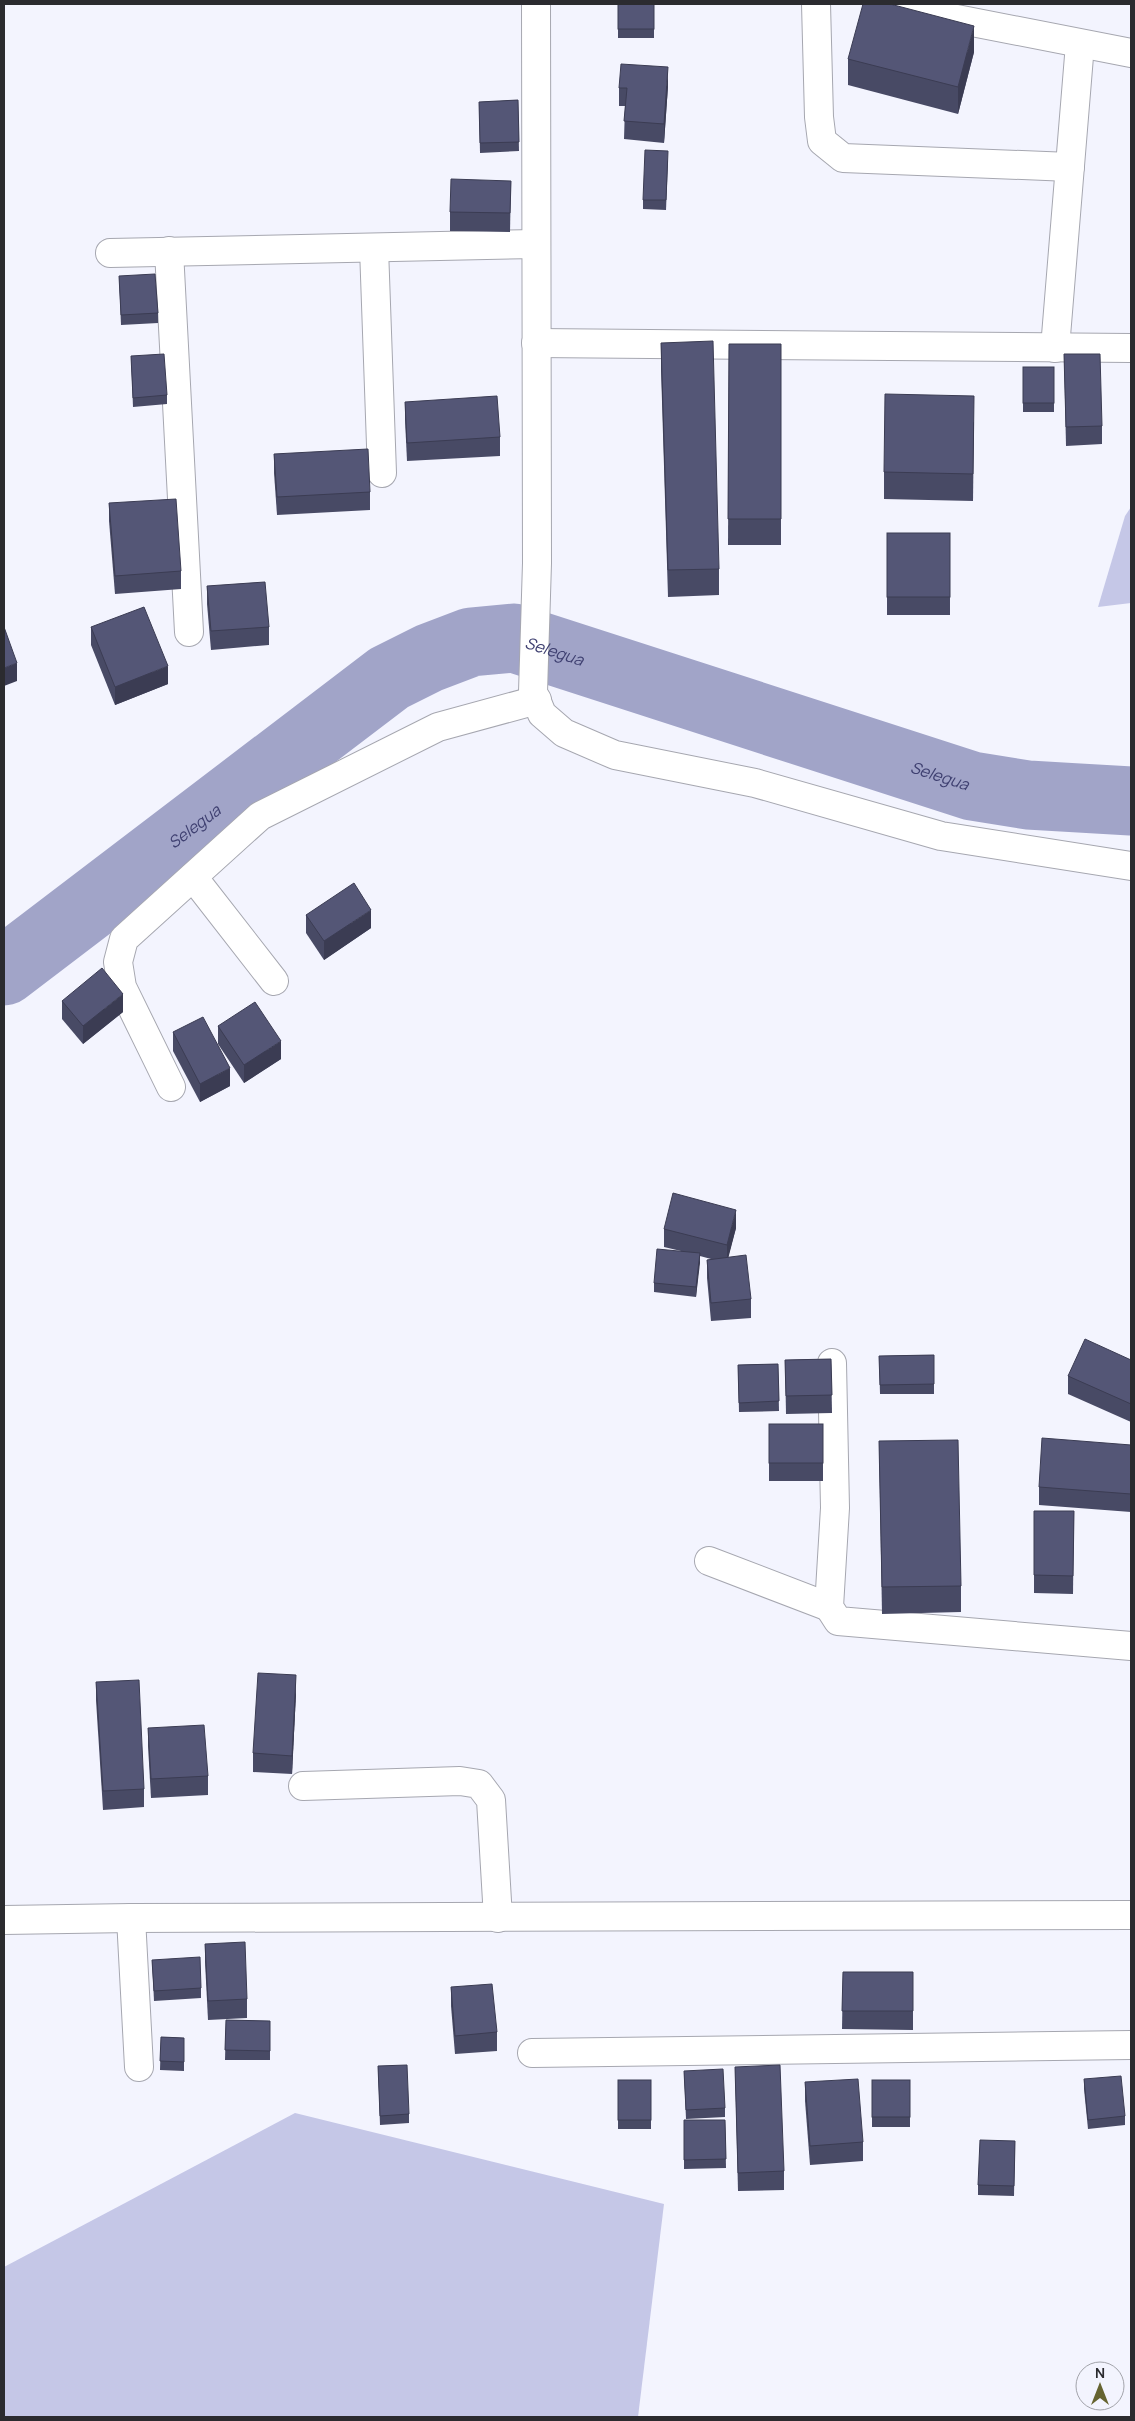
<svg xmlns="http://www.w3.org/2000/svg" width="1135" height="2421" font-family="Manrope,sans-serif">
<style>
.green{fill:#c5c7e7}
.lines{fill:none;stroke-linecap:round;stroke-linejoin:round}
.river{stroke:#a1a4c8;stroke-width:69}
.minor-casing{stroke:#a6a7b0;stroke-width:30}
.minor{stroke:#fff;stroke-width:28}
.wall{fill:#484a65}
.shaded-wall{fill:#3b3c53}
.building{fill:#545676;stroke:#3b3c53}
.labels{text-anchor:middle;stroke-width:5;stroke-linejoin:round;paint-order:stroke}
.water-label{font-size:16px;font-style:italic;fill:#3f4071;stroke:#f3f4fe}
</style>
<rect width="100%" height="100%" fill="#f3f4fe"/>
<!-- green -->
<g class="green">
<polygon points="1131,507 1131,603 1098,607 1125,516"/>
<polygon points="295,2113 664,2204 638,2417 4,2417 4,2267"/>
</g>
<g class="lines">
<!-- river -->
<path class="river" id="s1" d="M 4,971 L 389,678 L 429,658 L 471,642 L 514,638 L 972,786 L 1028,795 L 1131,801"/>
<!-- minor casing -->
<g class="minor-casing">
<g id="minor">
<polyline points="536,4 537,563 533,692 542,714 564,733 615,755 755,783 941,836 1131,866"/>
<polyline points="816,4 819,117 822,141 843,158 1070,167"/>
<polyline points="880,4 1131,53"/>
<polyline points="374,248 382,473"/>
<polyline points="169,251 189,632"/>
<polyline points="110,253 536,244"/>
<polyline points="536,343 1131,348"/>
<polyline points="1055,348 1080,44"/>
<polyline points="193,877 274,981"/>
<polyline points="171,1087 122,987 118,962 124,939 260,816 438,727 537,700"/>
<polyline points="832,1363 835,1508 829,1607 838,1621 1131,1646"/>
<polyline points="709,1561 829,1607"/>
<polyline points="303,1786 460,1781 479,1784 491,1800 498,1918"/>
<polyline points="131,1918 139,2067"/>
<polyline points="4,1920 131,1918 1131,1915"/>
<polyline points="532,2053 1131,2045"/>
</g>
</g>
<!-- minor -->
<use href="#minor" class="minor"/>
</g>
<!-- wall -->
<g class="wall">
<rect x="618" y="4" width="36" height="34"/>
<polygon points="974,52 958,114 848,85 848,59"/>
<polygon points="668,86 664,143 624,139 625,106 619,106 619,88"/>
<polygon points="518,100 519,151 480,153 479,102"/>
<polygon points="668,160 666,210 643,209 643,200"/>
<polygon points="511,181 510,232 450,231 450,212"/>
<polygon points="119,276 158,313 158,323 121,325"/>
<polygon points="661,343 719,569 719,595 668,597 661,369"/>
<polygon points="729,344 781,344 781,545 728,545"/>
<polygon points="1064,354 1102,426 1102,444 1066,446"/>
<polygon points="131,356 167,395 167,404 133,407"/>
<rect x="1023" y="367" width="31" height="45"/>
<polygon points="405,402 500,437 500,456 407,461 405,420"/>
<polygon points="974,422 973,501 884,499 884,472"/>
<polygon points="274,454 370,492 370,510 277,515 274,473"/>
<polygon points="109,503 181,571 181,589 115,594 109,521"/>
<rect x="887" y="533" width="63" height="82"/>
<polygon points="207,586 269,627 269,645 211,650 207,604"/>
<polygon points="91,627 168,684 115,705 91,645"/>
<polygon points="306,915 371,928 324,960 306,933"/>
<polygon points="62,1001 123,1012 83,1044 62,1019"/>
<polygon points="218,1026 281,1059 244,1083 218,1044"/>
<polygon points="173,1032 230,1086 200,1102 173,1051"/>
<polygon points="736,1228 728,1257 751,1299 751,1318 711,1321 707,1278 707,1260 711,1259 700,1256 696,1297 654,1292 654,1283 681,1251 664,1247 664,1229"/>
<polygon points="934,1355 934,1394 880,1394 879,1356"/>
<polygon points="831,1359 832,1413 786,1414 785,1360"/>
<polygon points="1131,1360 1131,1422 1068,1394 1068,1376"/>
<polygon points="778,1364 779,1411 739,1412 738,1365"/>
<rect x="769" y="1424" width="54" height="57"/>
<polygon points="879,1441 961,1586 961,1612 882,1614"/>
<polygon points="1131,1445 1131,1512 1039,1505 1039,1487"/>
<polygon points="1034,1511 1074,1511 1073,1594 1034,1593"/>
<polygon points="96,1682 144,1789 144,1807 103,1810 96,1700"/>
<polygon points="296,1693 292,1774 253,1772 253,1753"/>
<polygon points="148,1728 208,1776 208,1795 151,1798 148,1746"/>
<polygon points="205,1944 247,1999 247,2018 208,2020 205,1962"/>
<polygon points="152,1960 201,1988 201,1998 154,2001"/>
<polygon points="843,1972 913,1972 913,2030 842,2029"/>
<polygon points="451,1987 497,2032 497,2051 455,2054 451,2006"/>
<polygon points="226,2020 270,2021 270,2060 225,2060"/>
<polygon points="161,2037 184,2038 184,2071 160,2070"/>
<polygon points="378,2066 409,2114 409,2123 380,2125"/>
<polygon points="735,2067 784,2171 784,2190 738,2191"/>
<polygon points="684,2071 725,2108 725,2117 686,2119"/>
<polygon points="1084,2079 1125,2116 1125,2125 1088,2129 1084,2089"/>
<rect x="618" y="2080" width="33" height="49"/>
<rect x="872" y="2080" width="38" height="47"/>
<polygon points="805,2082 863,2142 863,2161 810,2165 805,2101"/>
<polygon points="684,2120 725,2120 726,2168 684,2169"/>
<polygon points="1015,2141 1014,2196 978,2195 978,2185"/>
</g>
<!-- shaded-wall -->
<g class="shaded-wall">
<polygon points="974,26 974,52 958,114 958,87"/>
<polygon points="668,67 668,86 664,143 664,124"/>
<polygon points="17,663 17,681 4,686 4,668"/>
<polygon points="168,666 168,684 115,705 115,687"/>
<polygon points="371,910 371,928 324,960 324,941"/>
<polygon points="123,994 123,1012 83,1044 83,1026"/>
<polygon points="281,1041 281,1059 244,1083 244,1065"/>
<polygon points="230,1068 230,1086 200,1102 200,1084"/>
<polygon points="736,1210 736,1228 727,1263 727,1245"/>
<polygon points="700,1253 700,1263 696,1297 696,1287"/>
<polygon points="296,1675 296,1693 292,1774 292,1756"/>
</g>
<!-- building -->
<g class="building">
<rect x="618" y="4" width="36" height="25"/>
<polygon points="863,4 890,4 974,26 958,87 848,59"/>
<polygon points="621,64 668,67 664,124 624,121 627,88 619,88"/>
<polygon points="518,100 519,142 480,143 479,102"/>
<polygon points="645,150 668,151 666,200 643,200"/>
<polygon points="451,179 511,181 510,213 450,212"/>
<polygon points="155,274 158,313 121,315 119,276"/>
<polygon points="713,341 719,569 668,570 661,343"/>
<polygon points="729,344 781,344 781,519 728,519"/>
<polygon points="164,354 167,395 133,398 131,356"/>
<polygon points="1064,354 1100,354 1102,426 1066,427"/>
<rect x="1023" y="367" width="31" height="36"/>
<polygon points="885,394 974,396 973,474 884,472"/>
<polygon points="497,396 500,437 407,443 405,402"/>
<polygon points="368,449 370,492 277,497 274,454"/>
<polygon points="176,499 181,571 115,576 109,503"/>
<rect x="887" y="533" width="63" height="64"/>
<polygon points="265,582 269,627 211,631 207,586"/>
<polygon points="144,607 168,666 115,687 91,627"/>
<polygon points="4,627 17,663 4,668"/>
<polygon points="354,883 371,910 324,941 306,915"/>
<polygon points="102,968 123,994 83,1026 62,1001"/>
<polygon points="255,1002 281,1041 244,1065 218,1026"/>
<polygon points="203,1017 230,1068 200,1084 173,1032"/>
<polygon points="673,1193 736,1210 727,1245 664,1229"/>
<polygon points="657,1249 700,1253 696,1287 654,1283"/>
<polygon points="746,1255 751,1299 711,1303 707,1260"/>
<polygon points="1085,1339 1131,1360 1131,1404 1068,1376"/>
<polygon points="934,1355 934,1384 880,1385 879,1356"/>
<polygon points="831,1359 832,1395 786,1396 785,1360"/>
<polygon points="778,1364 779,1401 739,1403 738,1365"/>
<rect x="769" y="1424" width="54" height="39"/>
<polygon points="1042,1438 1131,1445 1131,1494 1039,1487"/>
<polygon points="958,1440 961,1586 882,1587 879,1441"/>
<polygon points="1034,1511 1074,1511 1073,1576 1034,1575"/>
<polygon points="258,1673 296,1675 292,1756 253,1753"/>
<polygon points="139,1680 144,1789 103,1791 96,1682"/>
<polygon points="204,1725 208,1776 151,1779 148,1728"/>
<polygon points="245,1942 247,1999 208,2001 205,1944"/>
<polygon points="200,1957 201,1988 154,1991 152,1960"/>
<polygon points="843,1972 913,1972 913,2011 842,2011"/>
<polygon points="492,1984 497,2032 455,2036 451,1987"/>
<polygon points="226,2020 270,2021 270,2051 225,2050"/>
<polygon points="161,2037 184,2038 184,2062 160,2061"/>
<polygon points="407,2065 409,2114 380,2116 378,2066"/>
<polygon points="780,2065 784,2171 738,2173 735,2067"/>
<polygon points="723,2069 725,2108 686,2110 684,2071"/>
<polygon points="1121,2076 1125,2116 1088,2120 1084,2079"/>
<polygon points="858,2079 863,2142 810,2146 805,2082"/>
<rect x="618" y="2080" width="33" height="40"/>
<rect x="872" y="2080" width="38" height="37"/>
<polygon points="684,2120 725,2120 726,2159 684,2160"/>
<polygon points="980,2140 1015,2141 1014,2186 978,2185"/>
</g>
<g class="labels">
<!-- water labels -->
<g class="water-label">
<text dy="6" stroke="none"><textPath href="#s1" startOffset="659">Selegua</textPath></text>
<text dy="6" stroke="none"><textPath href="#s1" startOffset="1064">Selegua</textPath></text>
<text dy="6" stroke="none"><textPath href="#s1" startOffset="239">Selegua</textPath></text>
</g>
</g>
<!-- border -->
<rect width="1135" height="2421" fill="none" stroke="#2b2b2f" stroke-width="10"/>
<!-- north arrow -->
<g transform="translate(1100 2386)"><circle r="24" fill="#f3f4fe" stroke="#a3a4ab"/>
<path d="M0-4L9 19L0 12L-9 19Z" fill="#666431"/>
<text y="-8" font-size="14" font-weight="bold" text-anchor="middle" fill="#2b2b2f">N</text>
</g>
</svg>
